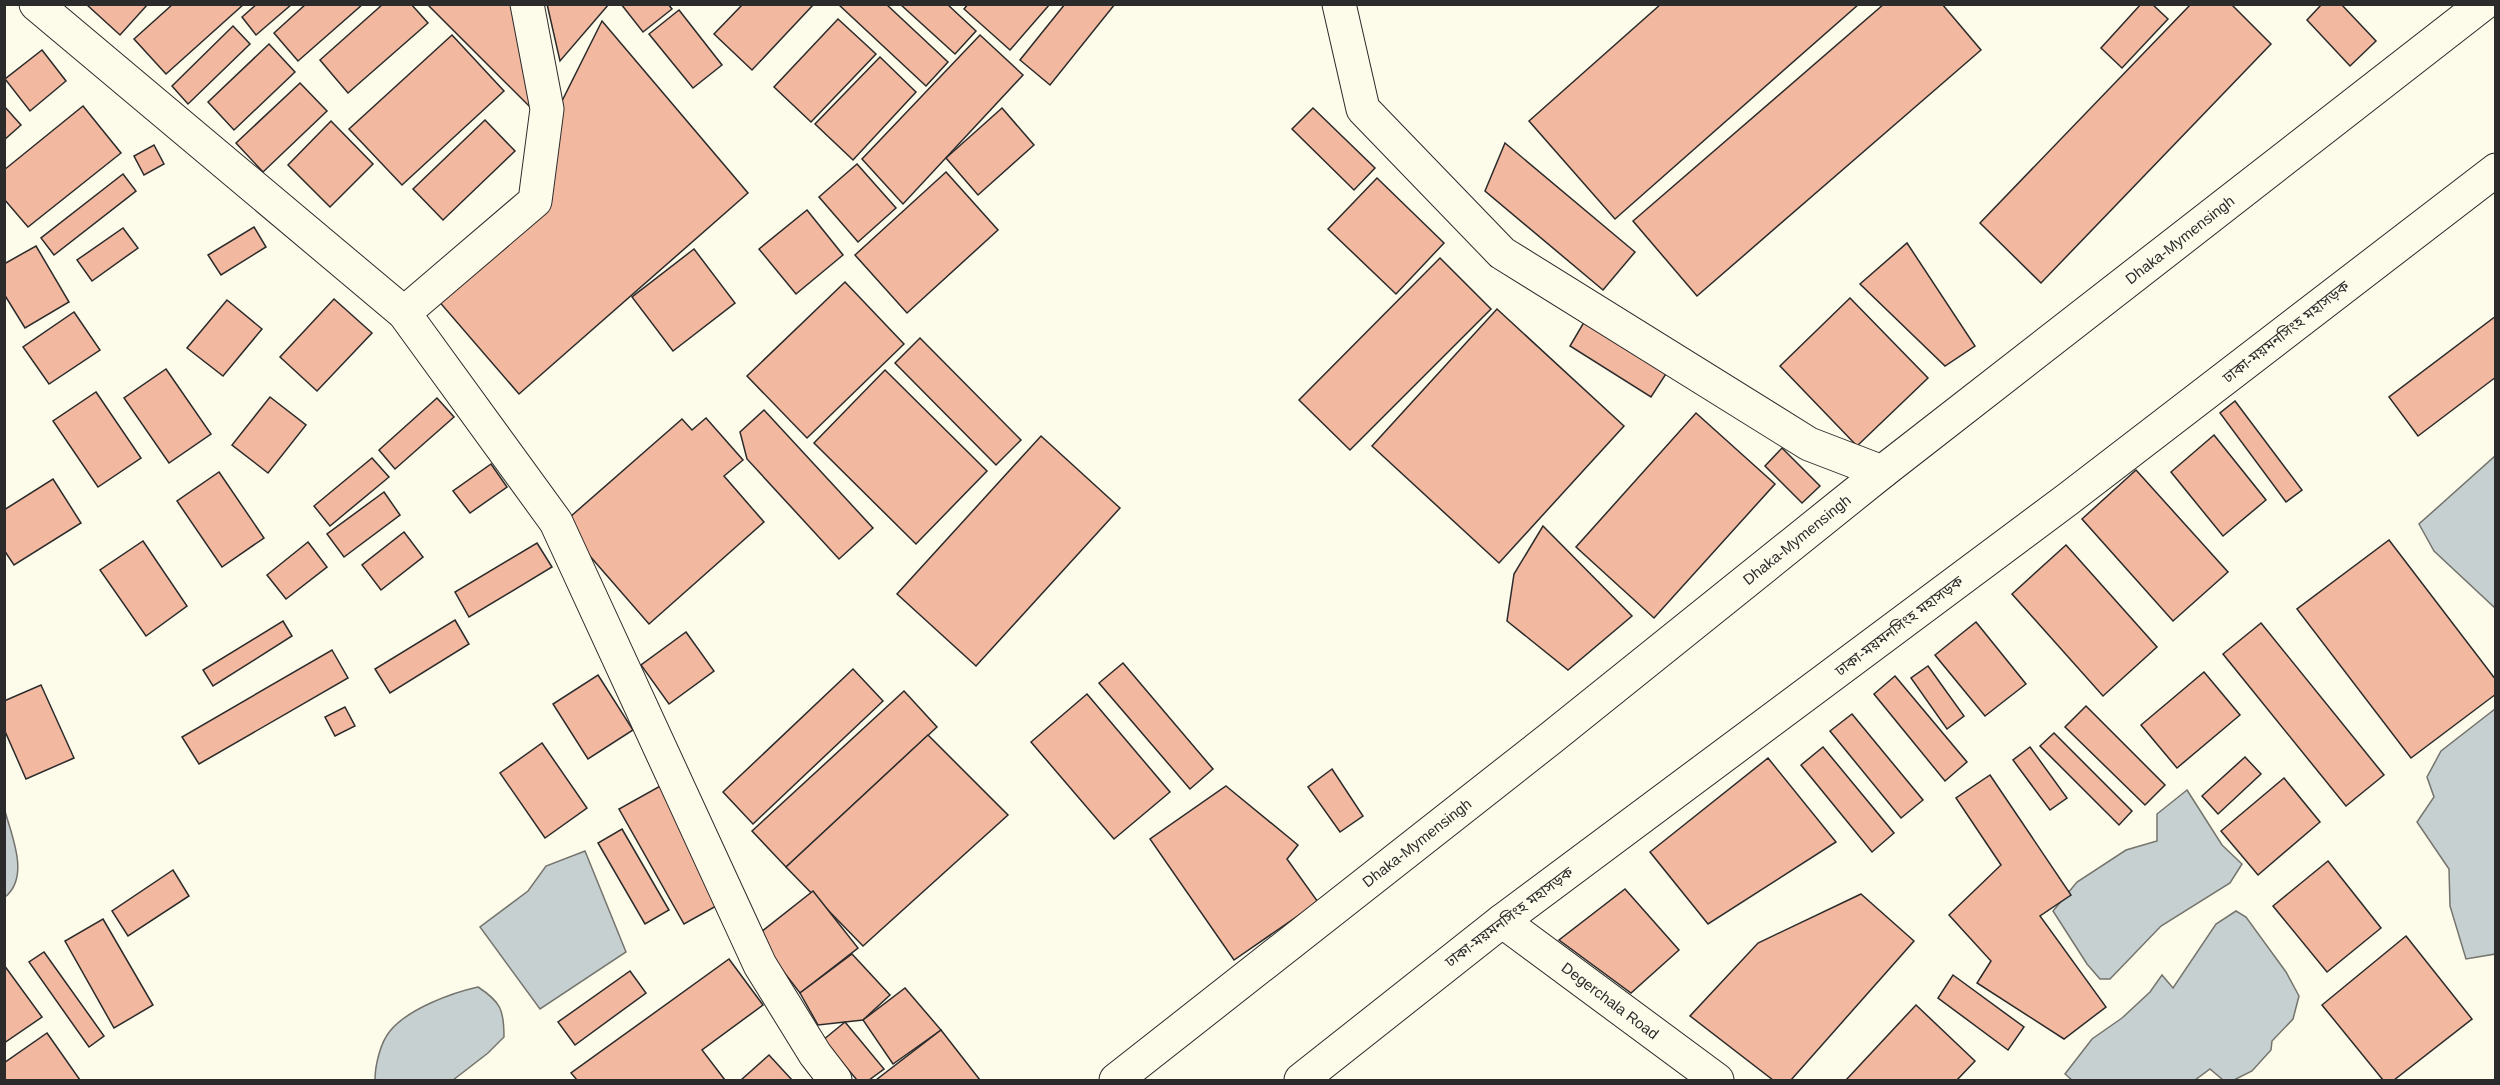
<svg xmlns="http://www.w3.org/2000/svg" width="2500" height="1085" font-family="Arial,'Noto Sans Bengali',sans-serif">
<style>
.water{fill:#c7d0d0;stroke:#74746e;stroke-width:1.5}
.building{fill:#f2b8a0;stroke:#2b2b2b;stroke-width:1.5}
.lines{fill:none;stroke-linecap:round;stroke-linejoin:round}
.street-casing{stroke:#2b2b2b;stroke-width:35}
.highway-casing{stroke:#2b2b2b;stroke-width:35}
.street{stroke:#fdfbea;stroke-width:33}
.highway{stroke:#fdfbea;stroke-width:33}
.labels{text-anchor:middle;stroke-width:4.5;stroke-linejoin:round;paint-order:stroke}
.street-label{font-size:15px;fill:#2b2b2b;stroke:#fdfbea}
</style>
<rect width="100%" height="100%" fill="#fdfbea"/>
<!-- water -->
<g class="water">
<polygon points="2495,456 2495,608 2434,551 2419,524"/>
<polygon points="2495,709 2495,954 2466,959 2450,906 2449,869 2417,822 2434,797 2427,777 2441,751"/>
<polygon points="2187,790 2222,845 2242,864 2230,883 2161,926 2110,979 2100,979 2087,964 2053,911 2077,882 2126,850 2157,841 2157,814"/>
<path d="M 5,811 C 12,837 30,877 5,897 Z"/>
<polygon points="585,851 626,952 540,1009 480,927 528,891 546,866"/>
<polygon points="2236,911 2246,917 2286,972 2299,996 2293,1019 2272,1041 2271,1050 2252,1071 2234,1080 2223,1080 2210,1069 2195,1080 2072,1080 2065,1074 2092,1039 2122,1018 2150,992 2162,975 2173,988 2216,924"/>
<path d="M 478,987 C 501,1002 504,1010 504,1037 L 488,1053 L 453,1080 L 375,1080 C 375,1066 380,1043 390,1031 C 408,1009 451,993 478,987 Z"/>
</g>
<!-- building -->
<g class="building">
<polygon points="86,4 148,4 120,35"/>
<polygon points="173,4 244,4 166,74 134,39"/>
<polygon points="257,4 292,4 256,35 242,17"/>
<polygon points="306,4 363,4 298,61 274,33"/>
<polygon points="383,4 411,4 428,23 348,93 320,60"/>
<polygon points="427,4 518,4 533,110"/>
<polygon points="547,4 609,4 560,61"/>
<polygon points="621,4 668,4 672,9 643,32"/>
<polygon points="743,4 814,4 752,70 714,34"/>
<polygon points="838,4 886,4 948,62 926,86"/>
<polygon points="900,4 947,4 976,31 955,54"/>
<polygon points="968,4 1050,4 1010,50 964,9"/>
<polygon points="1065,4 1115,4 1050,85 1020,60"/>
<polygon points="1661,4 1859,4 1615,219 1529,121"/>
<polygon points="1884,4 1942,4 1981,50 1697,296 1633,221"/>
<polygon points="2141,4 2152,4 2168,19 2122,68 2101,48"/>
<polygon points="2191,4 2231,4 2271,44 2041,283 1980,223"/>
<polygon points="2322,4 2341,4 2376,41 2350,66 2307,20"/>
<polygon points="679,10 722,65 693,88 649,34"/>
<polygon points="838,19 876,54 811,122 774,87"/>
<polygon points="602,21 748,193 519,394 430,291 547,208 561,103"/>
<polygon points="233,26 250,44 188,104 172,86"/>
<polygon points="452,35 504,91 402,185 349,129"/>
<polygon points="980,35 1023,75 903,204 862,159"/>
<polygon points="269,44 295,72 234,130 208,102"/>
<polygon points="42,50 66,81 30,111 5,79"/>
<polygon points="880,57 916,92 853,160 815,124"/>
<polygon points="300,83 327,111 263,172 236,143"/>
<polygon points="4,106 21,125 4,140"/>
<polygon points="83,106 121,153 28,227 4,199 4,170"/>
<polygon points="1002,108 1034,145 978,195 946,158"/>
<polygon points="1313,108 1375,168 1354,190 1292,129"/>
<polygon points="485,120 515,151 443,220 413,189"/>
<polygon points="331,121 373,164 330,207 288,165"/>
<polygon points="1505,143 1635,252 1603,290 1485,191"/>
<polygon points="154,145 164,164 144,175 134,156"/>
<polygon points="857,164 896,208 858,242 819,197"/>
<polygon points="946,172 998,230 907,313 855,255"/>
<polygon points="123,174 136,191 54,255 41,238"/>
<polygon points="1377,178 1444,243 1396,294 1328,229"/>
<polygon points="807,210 843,255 796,294 759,249"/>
<polygon points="254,227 266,247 221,275 208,255"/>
<polygon points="123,228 138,248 92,281 77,260"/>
<polygon points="1907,243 1975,346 1945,366 1860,284"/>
<polygon points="36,246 69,302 25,328 4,294 4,264"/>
<polygon points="694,249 735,303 673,351 632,297"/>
<polygon points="1440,258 1491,309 1350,450 1299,400"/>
<polygon points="845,282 904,344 807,438 747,376"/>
<polygon points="1850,298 1928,378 1857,446 1780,366"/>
<polygon points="334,299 372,333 317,391 280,357"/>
<polygon points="227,300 262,329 223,376 187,348"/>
<polygon points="1497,309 1624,426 1499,563 1372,446"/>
<polygon points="74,312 100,350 49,384 23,347"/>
<polygon points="1590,312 1673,363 1651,397 1570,346"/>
<polygon points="2496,316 2496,377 2418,436 2389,397"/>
<polygon points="920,338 1021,440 996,465 895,363"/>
<polygon points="166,369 211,434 169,463 124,398"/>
<polygon points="885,370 987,471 916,544 814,443"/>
<polygon points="96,392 141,458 98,487 53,421"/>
<polygon points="270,397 306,425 268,473 232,445"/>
<polygon points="437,398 454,417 395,469 379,450"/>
<polygon points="2235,401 2302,490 2286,502 2220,413"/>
<polygon points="764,410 873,528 839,559 747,459 740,432"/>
<polygon points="1696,413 1775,484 1654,618 1576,547"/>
<polygon points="706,418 743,460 724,476 764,522 649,624 562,524 682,419 692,430"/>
<polygon points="2214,435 2266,500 2223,536 2171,472"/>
<polygon points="1041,436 1120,508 976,666 897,594"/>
<polygon points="1782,448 1820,486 1802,503 1765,466"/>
<polygon points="372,458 389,477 330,526 314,506"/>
<polygon points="491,464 507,487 470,513 453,491"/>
<polygon points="2136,470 2228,572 2173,621 2082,519"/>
<polygon points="219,472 264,538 222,567 177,501"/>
<polygon points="53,479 81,523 14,565 4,550 4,510"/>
<polygon points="384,492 400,515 344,557 327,534"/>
<polygon points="1543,526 1632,616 1568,670 1507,621 1514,574"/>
<polygon points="404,532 423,557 381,590 362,565"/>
<polygon points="2389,540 2496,680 2496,694 2411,758 2297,609"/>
<polygon points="143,541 187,606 146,636 100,570"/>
<polygon points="308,542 327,567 286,599 267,575"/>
<polygon points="537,543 552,567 469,617 455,592"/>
<polygon points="2066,545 2157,647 2103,696 2012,594"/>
<polygon points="455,620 469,644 390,693 375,669"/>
<polygon points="283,621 292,636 213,686 203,670"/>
<polygon points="1976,622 2026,684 1985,716 1935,655"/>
<polygon points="2261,623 2384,775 2346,806 2223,654"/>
<polygon points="686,632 714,671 669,704 641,665"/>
<polygon points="332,650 348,678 199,764 182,737"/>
<polygon points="1123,663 1213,769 1190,789 1099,683"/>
<polygon points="1928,666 1964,716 1947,729 1911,678"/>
<polygon points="853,669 883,701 753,824 723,792"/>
<polygon points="2204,672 2240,715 2177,768 2141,725"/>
<polygon points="598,675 633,730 588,759 553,704"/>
<polygon points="1895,676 1967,762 1945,781 1874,694"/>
<polygon points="41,685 74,758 26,779 4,729 4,701"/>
<polygon points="904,691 937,727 786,867 752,831"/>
<polygon points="1087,694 1170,792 1114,839 1031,742"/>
<polygon points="2086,706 2165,785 2145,805 2065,727"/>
<polygon points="345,707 355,726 335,736 325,717"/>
<polygon points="1852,714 1923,800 1901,818 1830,731"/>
<polygon points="2054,733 2132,811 2119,825 2040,746"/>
<polygon points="928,735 1008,815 863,946 786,867"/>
<polygon points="542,743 587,808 545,838 500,773"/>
<polygon points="1823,747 1894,833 1872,852 1801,765"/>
<polygon points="2030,747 2067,798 2050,810 2013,760"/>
<polygon points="2245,757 2261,774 2218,814 2202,796"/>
<polygon points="1768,758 1836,842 1708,924 1650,852"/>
<polygon points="1332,769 1363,816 1340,832 1308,787"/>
<polygon points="1990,775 2071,895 2040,916 2106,1007 2064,1039 1977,983 1991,961 1949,915 2001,865 1956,798"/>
<polygon points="2284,778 2320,822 2258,875 2221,831"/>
<polygon points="671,780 736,895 684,924 619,809"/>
<polygon points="1226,786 1298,845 1287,859 1318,902 1234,960 1150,839"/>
<polygon points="622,829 669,910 645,924 598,843"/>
<polygon points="2328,861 2381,928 2327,972 2273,906"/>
<polygon points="173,870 189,896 128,936 112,911"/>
<polygon points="1625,889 1679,950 1631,993 1559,940"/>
<polygon points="813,891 858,948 800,993 756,936"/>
<polygon points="1861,894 1914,941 1791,1080 1773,1080 1690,1016 1758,943"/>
<polygon points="103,919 153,1005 114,1028 65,941"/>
<polygon points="2406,936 2472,1019 2394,1080 2383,1080 2322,1005"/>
<polygon points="44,952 104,1036 89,1047 29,962"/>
<polygon points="852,954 890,995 863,1020 818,1025 800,993"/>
<polygon points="729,959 763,1005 702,1050 725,1080 577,1080 571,1073"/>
<polygon points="4,965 42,1017 4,1043"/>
<polygon points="630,971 646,993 575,1045 558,1022"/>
<polygon points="1953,975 2024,1027 2008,1050 1938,998"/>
<polygon points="905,988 941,1030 893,1064 863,1020"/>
<polygon points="1916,1005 1975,1061 1957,1080 1846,1080"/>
<polygon points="845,1022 884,1069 869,1080 857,1080 823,1040"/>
<polygon points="941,1030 980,1080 876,1080"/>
<polygon points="47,1033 80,1080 4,1080 4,1063"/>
<polygon points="769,1055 792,1080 741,1080"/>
</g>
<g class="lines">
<!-- street casing -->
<g class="street-casing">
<g id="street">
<polyline points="36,4 404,313 556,522 760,965 815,1054 835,1080"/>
<polyline points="1339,4 1363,109 1502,253 1809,444 1882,472"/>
<polyline points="404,313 535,201 547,109 527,4"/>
<polyline points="1502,921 1717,1080"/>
</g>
</g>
<!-- highway casing -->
<g class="highway-casing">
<g id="highway">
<polyline points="1116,1080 1551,738 1882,472 2483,4"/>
<polyline points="1301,1080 1502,921 2068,499 2496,170"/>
</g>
</g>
<!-- street -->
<use href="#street" class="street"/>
<!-- highway -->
<use href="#highway" class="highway"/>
</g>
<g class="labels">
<!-- street labels -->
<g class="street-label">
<text transform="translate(2180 240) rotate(-38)" y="5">Dhaka-Mymensingh</text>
<text transform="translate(2286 332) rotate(-38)" y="5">ঢাকা-ময়মনসিংহ মহাসড়ক</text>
<text transform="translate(1797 540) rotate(-39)" y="5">Dhaka-Mymensingh</text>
<text transform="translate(1899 626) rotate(-37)" y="5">ঢাকা-ময়মনসিংহ মহাসড়ক</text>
<text transform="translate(1417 843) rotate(-38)" y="5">Dhaka-Mymensingh</text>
<text transform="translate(1509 917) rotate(-37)" y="5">ঢাকা-ময়মনসিংহ মহাসড়ক</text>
<text transform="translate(1610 1001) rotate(37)" y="5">Degerchala Road</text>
</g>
</g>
<!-- border -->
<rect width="2500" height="1085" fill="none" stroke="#2b2b2b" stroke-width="12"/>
</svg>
